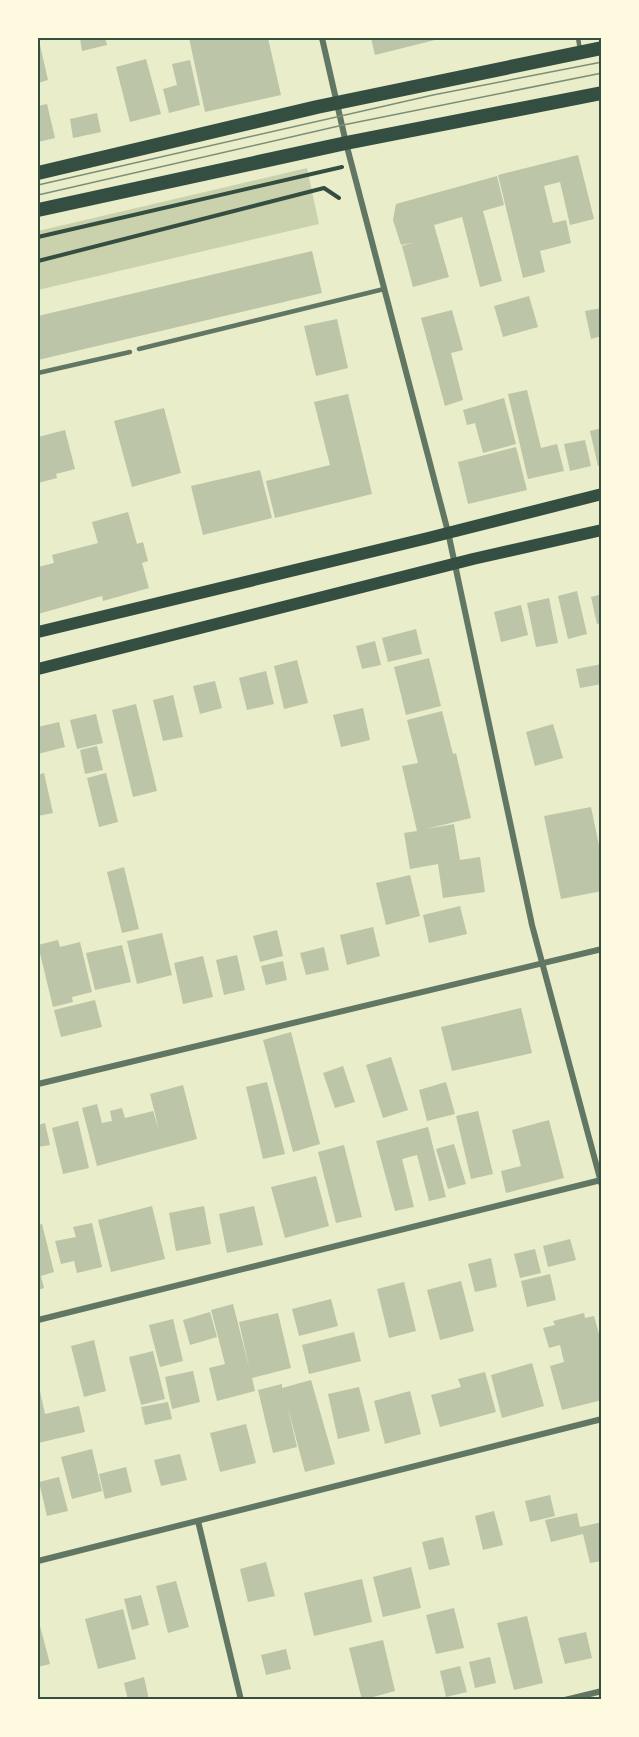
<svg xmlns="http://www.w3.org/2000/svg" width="639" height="1737" font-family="'Sofia Sans Condensed',sans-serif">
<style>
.green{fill:#cad2ad}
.building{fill:#bcc5a7}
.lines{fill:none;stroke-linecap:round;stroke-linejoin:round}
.path{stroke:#344e41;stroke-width:4}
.service{stroke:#617663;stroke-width:4.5}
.minor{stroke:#617663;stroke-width:6}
.secondary{stroke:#344e41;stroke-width:12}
.primary{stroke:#344e41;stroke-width:14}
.tram{stroke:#7c8e77;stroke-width:1.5}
.neatline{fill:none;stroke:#344e41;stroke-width:2}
</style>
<rect width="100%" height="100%" fill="#e9edc9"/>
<!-- green -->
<polygon class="green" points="307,168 319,224 38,290 38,231"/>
<!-- building -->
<g class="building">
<polygon points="80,38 105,38 107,45 82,51"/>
<polygon points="189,38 268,38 281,95 205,112"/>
<polygon points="371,38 443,38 375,55"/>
<polygon points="40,45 48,80 38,83 38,46"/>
<polygon points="146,59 161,114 130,122 116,67"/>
<polygon points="190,60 200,105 169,113 163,89 177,85 172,64"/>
<polygon points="47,104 55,138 38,142 38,106"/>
<polygon points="97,113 101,132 73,138 70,119"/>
<polygon points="578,155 594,219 570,225 560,182 544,186 553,223 566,220 571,243 540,251 545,272 523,278 498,175"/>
<polygon points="497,176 504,205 483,211 502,281 480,287 462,217 434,225 449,277 413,287 402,246 412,243 401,245 393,220 396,204"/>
<polygon points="312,251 322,293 38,360 38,316"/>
<polygon points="529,296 538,327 503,337 494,306"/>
<polygon points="602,308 602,336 591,339 585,311"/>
<polygon points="452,310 463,350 451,353 463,400 445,406 421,318"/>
<polygon points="337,319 348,368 316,376 304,326"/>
<polygon points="527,390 541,448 557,444 564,471 528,479 508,394"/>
<polygon points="348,394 372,494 275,518 266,481 330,465 314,402"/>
<polygon points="504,398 516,444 483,453 475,423 467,425 463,410"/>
<polygon points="164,408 181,473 132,487 114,421"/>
<polygon points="602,428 602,465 598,466 590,431"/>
<polygon points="65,430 75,469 56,474 57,478 38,483 38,437"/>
<polygon points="585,440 591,466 570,471 564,444"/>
<polygon points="516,447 527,490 468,504 458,462"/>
<polygon points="260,470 272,518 203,535 191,486"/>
<polygon points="128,512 137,544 143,542 148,561 142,563 149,588 103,601 102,596 38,614 38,567 54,563 52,555 98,543 92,522"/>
<polygon points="577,591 587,634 568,639 558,596"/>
<polygon points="602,594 602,623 597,624 591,597"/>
<polygon points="549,598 558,643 536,647 527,603"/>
<polygon points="521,605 528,635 501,642 494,612"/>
<polygon points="416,629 422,654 388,662 382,638"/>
<polygon points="375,641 381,665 362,669 356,646"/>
<polygon points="429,658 441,706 406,715 394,667"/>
<polygon points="297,660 308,703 284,709 274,666"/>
<polygon points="602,664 602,684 580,688 576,669"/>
<polygon points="266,671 274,704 247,710 239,678"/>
<polygon points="215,681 222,708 200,714 193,686"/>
<polygon points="173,695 183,737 163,741 153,700"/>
<polygon points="136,704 157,791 133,797 112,710"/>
<polygon points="363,708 370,740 341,747 333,715"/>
<polygon points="442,711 453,754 456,753 471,818 426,829 454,824 460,860 480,857 485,892 443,898 438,864 410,869 404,833 417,831 402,766 418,763 407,720"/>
<polygon points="96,714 103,743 77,749 70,720"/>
<polygon points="59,722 65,747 38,754 38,727"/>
<polygon points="553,724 563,758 535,766 526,732"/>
<polygon points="97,746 103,770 85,774 80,750"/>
<polygon points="44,773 53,813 38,816 38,775"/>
<polygon points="106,773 118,822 99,827 87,778"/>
<polygon points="591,807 602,860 602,891 561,899 544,816"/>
<polygon points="124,867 139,929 122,933 107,872"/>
<polygon points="410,875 420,916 386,925 376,883"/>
<polygon points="460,906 467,934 429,943 423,915"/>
<polygon points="373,927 380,956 347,965 340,935"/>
<polygon points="277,930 283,956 260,962 253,936"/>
<polygon points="162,933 172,975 137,984 127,941"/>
<polygon points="58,940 60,947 80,942 92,992 72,997 73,1002 53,1007 38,945"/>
<polygon points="122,945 131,982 95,990 86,953"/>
<polygon points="324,947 329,970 306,975 300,953"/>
<polygon points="237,955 245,990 224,995 216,960"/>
<polygon points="203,956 213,997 183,1004 174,963"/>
<polygon points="283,961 287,980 266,985 261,966"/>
<polygon points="95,1000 102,1027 61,1037 54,1010"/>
<polygon points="521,1008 532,1053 452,1071 441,1027"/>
<polygon points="291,1032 320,1144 293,1152 263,1040"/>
<polygon points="391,1057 408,1110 383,1118 366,1065"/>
<polygon points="343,1066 355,1102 335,1108 323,1073"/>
<polygon points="267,1082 285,1154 263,1159 246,1087"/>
<polygon points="446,1082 455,1114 427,1121 419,1090"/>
<polygon points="183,1085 197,1139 97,1166 82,1108 97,1104 102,1123 112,1121 110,1111 122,1108 125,1118 153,1111 159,1130 150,1094"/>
<polygon points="478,1111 493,1174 471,1179 456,1116"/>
<polygon points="549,1120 564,1178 506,1193 501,1171 521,1166 512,1130"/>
<polygon points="78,1121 89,1168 63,1174 52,1128"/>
<polygon points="45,1123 50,1145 38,1147 38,1125"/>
<polygon points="428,1127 446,1197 429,1201 417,1155 402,1159 414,1207 395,1211 376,1141"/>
<polygon points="454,1144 466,1184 448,1189 436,1149"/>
<polygon points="344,1145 362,1217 336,1223 318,1152"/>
<polygon points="316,1176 329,1226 285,1238 271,1187"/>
<polygon points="152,1206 165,1259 111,1272 98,1220"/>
<polygon points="204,1206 211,1244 176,1251 169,1213"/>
<polygon points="254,1206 263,1245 227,1253 219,1214"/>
<polygon points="92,1223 102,1267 77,1273 74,1261 61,1264 55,1241 76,1237 73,1227"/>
<polygon points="42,1224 54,1272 41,1276 44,1288 38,1290 38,1225"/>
<polygon points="570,1239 576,1260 548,1267 543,1246"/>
<polygon points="535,1249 541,1273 520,1278 514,1254"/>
<polygon points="491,1258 497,1287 475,1292 468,1264"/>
<polygon points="550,1274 556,1300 527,1307 521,1281"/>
<polygon points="461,1281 474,1331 440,1340 427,1290"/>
<polygon points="404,1282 416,1331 389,1338 377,1289"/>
<polygon points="331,1299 338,1326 299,1336 292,1309"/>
<polygon points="233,1304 250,1371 239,1322 278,1313 291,1368 252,1378 255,1391 217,1401 209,1368 225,1364 211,1310"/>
<polygon points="210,1312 217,1337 190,1345 183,1320"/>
<polygon points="584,1313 585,1318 594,1316 602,1345 602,1390 600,1390 602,1400 562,1410 550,1366 564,1362 560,1345 549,1348 543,1328 555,1325 553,1321"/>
<polygon points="173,1319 183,1361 160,1367 149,1325"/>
<polygon points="354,1332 361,1361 309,1374 302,1345"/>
<polygon points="94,1340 106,1391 84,1397 71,1346"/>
<polygon points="153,1351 165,1399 141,1405 129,1357"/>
<polygon points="532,1363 544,1406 502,1418 491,1375"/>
<polygon points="193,1371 200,1402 172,1409 165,1377"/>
<polygon points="485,1372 496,1412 440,1427 431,1395 461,1387 458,1379"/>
<polygon points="311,1380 335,1464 305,1472 287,1405 297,1447 273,1453 258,1390 282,1384 282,1388"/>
<polygon points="38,1382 45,1414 79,1406 85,1432 38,1443"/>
<polygon points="359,1387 370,1431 338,1439 328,1394"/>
<polygon points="410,1391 421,1434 385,1444 374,1401"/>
<polygon points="168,1402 172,1419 145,1425 141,1407"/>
<polygon points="246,1424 256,1463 220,1472 210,1433"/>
<polygon points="92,1449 102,1491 72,1499 61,1457"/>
<polygon points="180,1454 187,1480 161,1486 154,1460"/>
<polygon points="126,1467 132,1492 105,1499 99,1474"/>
<polygon points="59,1477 68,1511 47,1516 39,1482"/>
<polygon points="550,1495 555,1516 530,1522 525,1501"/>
<polygon points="494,1511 503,1545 483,1550 475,1516"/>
<polygon points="577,1513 580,1527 602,1522 602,1561 590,1563 583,1534 551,1542 545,1520"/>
<polygon points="443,1537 450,1565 429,1570 422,1542"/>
<polygon points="266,1562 275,1596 248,1602 240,1569"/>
<polygon points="411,1567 421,1608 383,1617 373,1577"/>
<polygon points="362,1579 372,1622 314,1636 304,1593"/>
<polygon points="176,1581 189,1627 168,1633 156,1586"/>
<polygon points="141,1595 149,1625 132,1630 124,1599"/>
<polygon points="454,1608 464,1648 436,1654 426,1615"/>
<polygon points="123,1609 136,1659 98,1669 85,1619"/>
<polygon points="527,1616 543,1683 514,1690 497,1623"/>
<polygon points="39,1622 50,1664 38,1667 38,1623"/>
<polygon points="586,1632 592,1658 565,1664 558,1638"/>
<polygon points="383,1640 395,1691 362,1700 349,1648"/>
<polygon points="286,1649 291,1669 266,1675 261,1655"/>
<polygon points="490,1657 496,1683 475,1688 469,1662"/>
<polygon points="460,1666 467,1692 446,1697 440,1671"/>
<polygon points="144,1677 149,1700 128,1700 124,1683"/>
</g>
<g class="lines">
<!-- path -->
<g class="path">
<polyline points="38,237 342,167"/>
<polyline points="38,261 324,188 339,198"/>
</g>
<!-- service -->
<g class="service">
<polyline points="578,38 580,50"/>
<polyline points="139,349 384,289"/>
<polyline points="38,373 130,352"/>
</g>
<!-- minor -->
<g class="minor">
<polyline points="322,38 346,143 448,532 532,925 602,1186"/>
<polyline points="38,1084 602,949"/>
<polyline points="38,1320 601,1180"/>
<polyline points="198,1521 241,1700"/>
<polyline points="38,1561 602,1419"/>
<polyline points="565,1700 602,1691"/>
</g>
<!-- secondary -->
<g class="secondary">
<polyline points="38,632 428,538 602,494"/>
<polyline points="38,669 473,559 602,530"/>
</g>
<!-- primary -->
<g class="primary">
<polyline points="38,173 317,107 602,48"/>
<polyline points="38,210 346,143 602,93"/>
</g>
<!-- tram -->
<g class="tram">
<polyline points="38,185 433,95 602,62"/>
<polyline points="38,195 343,125 602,73"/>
</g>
</g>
<!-- border -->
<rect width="639" height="1737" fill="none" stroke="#fefae0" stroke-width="78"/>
<rect x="39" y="39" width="561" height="1659" class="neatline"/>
</svg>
